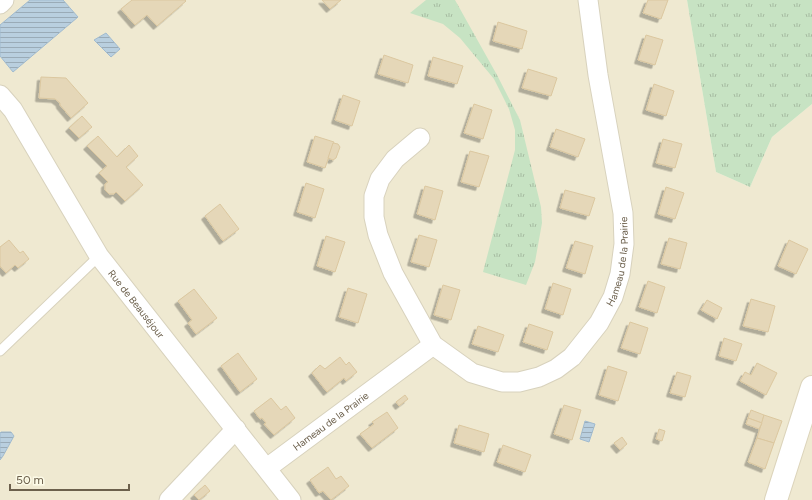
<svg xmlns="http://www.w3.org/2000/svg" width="812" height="500" font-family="Figtree,sans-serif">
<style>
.residential{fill:#efe9d1}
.grass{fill:url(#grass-tufts)}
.water{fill:url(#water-rules);stroke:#a1bbcf}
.building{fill:#e5d7b8;stroke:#dbc79f;filter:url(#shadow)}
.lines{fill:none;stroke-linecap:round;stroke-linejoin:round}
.service-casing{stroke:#d8d2bd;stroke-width:11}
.minor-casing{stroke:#d8d2bd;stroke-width:21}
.secondary-casing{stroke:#dcd4bb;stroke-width:24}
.service{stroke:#fff;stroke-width:9}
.minor{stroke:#fff;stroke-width:19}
.secondary{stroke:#fff;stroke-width:22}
.labels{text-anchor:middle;stroke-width:3;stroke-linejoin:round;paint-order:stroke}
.street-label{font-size:10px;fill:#6c604c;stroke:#fcfae7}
</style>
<defs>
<pattern id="grass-tufts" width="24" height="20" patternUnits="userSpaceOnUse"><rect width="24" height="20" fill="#c7e3c3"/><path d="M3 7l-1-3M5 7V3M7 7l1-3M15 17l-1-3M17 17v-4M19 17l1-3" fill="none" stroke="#a6bba1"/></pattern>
<pattern id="water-rules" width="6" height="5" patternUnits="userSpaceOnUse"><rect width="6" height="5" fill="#b9cfdf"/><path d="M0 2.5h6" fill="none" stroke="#9aabb7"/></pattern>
<filter id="shadow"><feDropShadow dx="-3.5" dy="3.5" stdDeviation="0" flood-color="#0004"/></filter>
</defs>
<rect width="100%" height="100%" fill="#f8f6e2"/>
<!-- residential -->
<polygon class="residential" points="0,0 687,0 716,172 750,187 772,137 812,104 812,500 0,500"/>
<!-- grass -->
<g class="grass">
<polygon points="426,0 455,0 497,75 520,120 541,207 542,223 535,262 526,285 483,272 515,150 515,130 509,109 494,79 460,38 443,24 410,13"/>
<polygon points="687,0 812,0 812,104 772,137 750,187 716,172"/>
</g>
<!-- water -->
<g class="water">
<polygon points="30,0 63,0 78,17 13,72 0,56 0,25"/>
<polygon points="106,33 120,49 111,57 94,40"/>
<polygon points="585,421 595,424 589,442 580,439"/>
<polygon points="1,432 11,432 14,436 3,456 0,460 0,433"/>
</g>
<!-- building -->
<g class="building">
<polygon points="132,0 185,0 186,1 157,26 147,15 135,25 121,9"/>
<polygon points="322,0 341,0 330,9"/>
<polygon points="648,0 668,0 661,19 643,13"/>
<polygon points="498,22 527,31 522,49 493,41"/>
<polygon points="646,35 663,40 655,65 638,60"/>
<polygon points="384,55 413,65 408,83 378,74"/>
<polygon points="433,57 463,66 457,84 428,76"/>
<polygon points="528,69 557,78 551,96 522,88"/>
<polygon points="41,77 66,78 88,103 71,118 60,105 60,103 55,99 39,98"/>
<polygon points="654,84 674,91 666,116 646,110"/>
<polygon points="343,95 360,101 352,126 335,120"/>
<polygon points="474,104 492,110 483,139 464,133"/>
<polygon points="82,116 92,127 79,138 69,128"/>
<polygon points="556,129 585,139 578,157 550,147"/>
<polygon points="98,136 117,157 129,145 138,156 126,167 143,185 125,201 116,192 114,194 109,194 105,190 105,184 108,182 99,173 107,166 87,146"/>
<polygon points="315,136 334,142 325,168 307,162"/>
<polygon points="663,139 682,144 675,168 656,163"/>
<polygon points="333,143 338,144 340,147 336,158 333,160 328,158"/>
<polygon points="470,151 489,156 479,187 461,182"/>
<polygon points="306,183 324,189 315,218 297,212"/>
<polygon points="425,186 443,191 435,220 417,214"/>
<polygon points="666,187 684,193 675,219 658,214"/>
<polygon points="565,190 595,198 589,216 560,208"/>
<polygon points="220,204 239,229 223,241 205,216"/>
<polygon points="419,235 437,240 429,267 411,262"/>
<polygon points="326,236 345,242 335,272 317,266"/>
<polygon points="669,238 687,243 680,269 661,264"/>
<polygon points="9,240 20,253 23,251 29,259 18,268 15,265 6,273 0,266 0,247"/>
<polygon points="789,240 808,249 796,274 778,266"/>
<polygon points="575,241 593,246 585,274 566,268"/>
<polygon points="648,281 665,287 657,313 639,307"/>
<polygon points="553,283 571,289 563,315 545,309"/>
<polygon points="443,285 460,290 451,320 434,315"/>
<polygon points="348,288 367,294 358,323 339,317"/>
<polygon points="194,289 217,318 196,334 188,323 192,320 178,301"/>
<polygon points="751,299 775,306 768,332 743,326"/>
<polygon points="707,300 722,308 717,319 701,310"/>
<polygon points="630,322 648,328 640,354 621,348"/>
<polygon points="529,324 553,332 547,350 523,342"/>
<polygon points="478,326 504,335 498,352 472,344"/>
<polygon points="724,338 742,344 736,361 719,356"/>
<polygon points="238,353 257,379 240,392 221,366"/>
<polygon points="340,357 346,365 349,362 357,372 346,381 344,378 327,392 312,373 320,365 325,369"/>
<polygon points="757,363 777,373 766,395 740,381 745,372 751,375"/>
<polygon points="608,366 627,372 618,401 599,395"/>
<polygon points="677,372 691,376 685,397 670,393"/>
<polygon points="405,395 408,399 399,406 396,402"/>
<polygon points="271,398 281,410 286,406 295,418 274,435 264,424 266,423 262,418 260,419 254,411"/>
<polygon points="564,405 581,410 572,440 554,434"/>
<polygon points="751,410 764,415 762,423 748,418"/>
<polygon points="387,412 398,428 372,448 360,434 374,424 372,422"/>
<polygon points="764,415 782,421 774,443 757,438"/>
<polygon points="748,418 762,423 759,429 746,424"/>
<polygon points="459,425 489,434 484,452 454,443"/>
<polygon points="659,429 665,431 662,441 656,439"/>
<polygon points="622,437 627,444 620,450 614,443"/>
<polygon points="757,438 774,443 765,469 748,462"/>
<polygon points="503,445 531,455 525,472 497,462"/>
<polygon points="328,467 336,479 341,476 349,486 331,500 323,491 319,493 310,480"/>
<polygon points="205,485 210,491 199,500 194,495"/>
</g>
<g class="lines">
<!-- service casing -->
<g class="service-casing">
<polyline id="service" points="0,351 99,256"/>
</g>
<!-- minor casing -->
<g class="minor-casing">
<g id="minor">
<polyline points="0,4 4,0"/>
<path id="s1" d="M 0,95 L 13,110 L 99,256 L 291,500"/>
<path id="s2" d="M 420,138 L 395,159 L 380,179 L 374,196 L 374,217 L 378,235 L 393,273 L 433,345 L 472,373 L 502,382 L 519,382 L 539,377 L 556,369 L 572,357 L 599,323 L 613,297 L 620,274 L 624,244 L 623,213 L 598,75 L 588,0"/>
<path id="s3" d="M 267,468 L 433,345"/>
<polyline points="169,500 236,429"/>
</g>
</g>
<!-- secondary casing -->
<g class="secondary-casing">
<polyline id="secondary" points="776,500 812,387"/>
</g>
<!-- service -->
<use href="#service" class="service"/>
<!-- minor -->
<use href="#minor" class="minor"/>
<!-- secondary -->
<use href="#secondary" class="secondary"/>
</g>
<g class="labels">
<!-- street labels -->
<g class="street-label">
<text dy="4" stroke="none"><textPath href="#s2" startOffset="503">Hameau de la Prairie</textPath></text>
<text dy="4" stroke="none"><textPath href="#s1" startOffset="250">Rue de Beauséjour</textPath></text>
<text dy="4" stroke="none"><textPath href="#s3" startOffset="79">Hameau de la Prairie</textPath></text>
</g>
</g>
<!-- scale -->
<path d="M10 484v6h119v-6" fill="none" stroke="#6c604c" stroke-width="2"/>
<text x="16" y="484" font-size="12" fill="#6c604c" stroke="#fcfae7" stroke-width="3" paint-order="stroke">50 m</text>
</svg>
